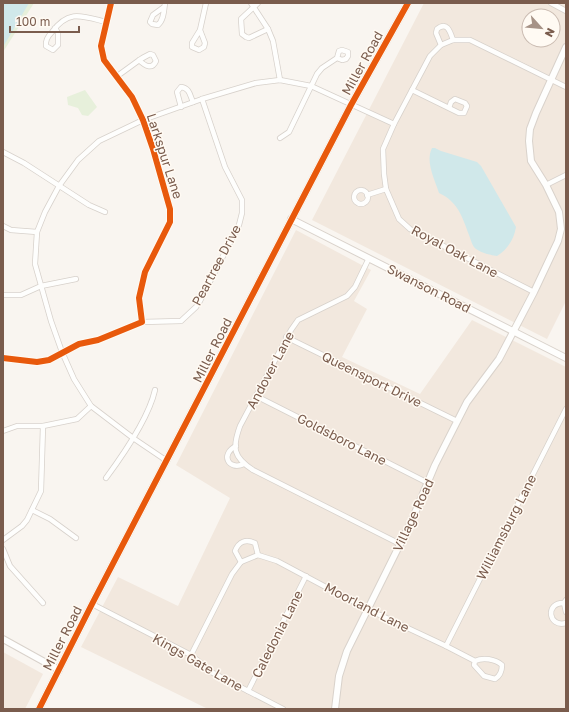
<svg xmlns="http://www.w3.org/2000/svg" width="569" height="712" font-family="'Golos Text',sans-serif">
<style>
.residential{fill:#f2e8de;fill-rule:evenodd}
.green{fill:#e7f0db}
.water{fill:#d0e8ea}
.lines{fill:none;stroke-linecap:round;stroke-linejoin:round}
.street-casing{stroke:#d7d1cb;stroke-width:6}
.secondary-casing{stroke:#d9d2cb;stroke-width:8}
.street{stroke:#fefefd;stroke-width:4.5}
.secondary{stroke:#fefefd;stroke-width:6}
.cycleway-casing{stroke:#fffaf3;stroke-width:8}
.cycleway{stroke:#e8590c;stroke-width:6}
.labels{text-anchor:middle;stroke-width:3;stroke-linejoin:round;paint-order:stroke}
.street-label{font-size:13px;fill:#7a5c4d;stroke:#fffaf3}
</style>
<rect width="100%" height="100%" fill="#f9f5f0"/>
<!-- residential -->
<g class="residential">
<path d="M 424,3 L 566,3 L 566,301 L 547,339 L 312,220 ZM 529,16 L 553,16 L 553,40 L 529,40 Z"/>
<polygon points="296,230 371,270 354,301 367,309 342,357 420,394 472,320 566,367 566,709 208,709 81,647 118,577 178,606 230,498 176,465"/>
<polygon points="3,652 43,674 25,709 3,709"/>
</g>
<!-- green -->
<g class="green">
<polygon points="3,3 34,3 3,52"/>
<polygon points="85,90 97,107 88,116 82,115 78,108 68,105 67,97"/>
</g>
<!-- water -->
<g class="water">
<polygon points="3,3 29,3 3,47"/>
<path d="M 432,148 L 435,148 L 441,151 L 477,162 L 481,166 L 516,227 C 514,239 508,249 497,256 C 490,255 482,253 476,249 C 472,246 471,240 469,235 C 462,216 458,202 439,193 C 435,180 425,162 432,148 Z"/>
</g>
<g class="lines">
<!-- street casing -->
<g class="street-casing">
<g id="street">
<polyline points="111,3 101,46 104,60 132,97 143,120 153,149 170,209 170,222 145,272 139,298 142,322"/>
<polyline points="251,3 268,29 273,41 280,80"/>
<polyline points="258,3 241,19 242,34 246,37 249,38 268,29"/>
<polyline points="551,3 566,11"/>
<path d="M 164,7 L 153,15 L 150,22 L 152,24 L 158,25 C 164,20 164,10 165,3"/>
<path d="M 55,28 L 58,33 L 58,45 L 53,50 L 46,46 C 45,40 48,36 52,32 C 69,9 82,16 106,22"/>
<polyline points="200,30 205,43 204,47 199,50 192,47 192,43 200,30 206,3"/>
<path d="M 441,45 L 436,33 L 437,29 C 447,21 450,31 453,40"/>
<path d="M 116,77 L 138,61 C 142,58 146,56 150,54 L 153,55 L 156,61 C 152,70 145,66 139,60"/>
<polyline points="412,90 459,113 464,113 467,106 465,103 455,99 451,102 449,108"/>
<path d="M 181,107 L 177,92 L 181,87 C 190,88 190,96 193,102"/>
<polyline points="280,138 289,132 317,74 322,68 337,58 342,60 346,59 348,56 348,52 342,50 339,51 337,58"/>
<polyline points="3,152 24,163 89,205 105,212"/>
<polyline points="546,185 566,175"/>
<circle cx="361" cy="197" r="7"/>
<polyline points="367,195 386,189"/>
<polyline points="3,226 11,230 37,232"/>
<path d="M 369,258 L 355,287 L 347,296 L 298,320 L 291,330 L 240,426 C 232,448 233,457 253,470 L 400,544"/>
<polyline points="534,292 410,229 399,219 386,189 384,174 383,149 394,124 430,56 441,45 453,40 470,40 566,87"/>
<polyline points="3,295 21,295 41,286 76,279"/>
<polyline points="286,337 457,421"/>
<polyline points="3,358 37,362 49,360 79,344 98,340 142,322 181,321 196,307 200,301 239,225 242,213 242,200 225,167 202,99"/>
<polyline points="256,396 428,483"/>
<polyline points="3,431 17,426 43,426 77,419 91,406"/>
<path d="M 236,446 C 220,454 228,471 244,464"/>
<polyline points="167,461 133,438 91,406 74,379 62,352 51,321 35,264 37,232 45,212 59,186 78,160 99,141 143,120 202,99 256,83 280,80 311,86 394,124"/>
<path d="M 106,478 C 123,455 149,417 155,390"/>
<polyline points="32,510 50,519 76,538"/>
<polyline points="3,540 22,526 27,520 41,491 43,426"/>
<polyline points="3,549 10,566 43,603"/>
<path d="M 241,562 L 235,551 C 239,541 246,539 255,543 L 258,555"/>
<polyline points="566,600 564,603 566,612"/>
<path d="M 564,603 C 545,602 548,628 566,623"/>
<polyline points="92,604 191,655 213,673 283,709"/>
<polyline points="446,646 566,409"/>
<path d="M 191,655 L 232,574 L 241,562 L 258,555 L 277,561 L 367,609 L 446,646 L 475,661 C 483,657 495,659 502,665 C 502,671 500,676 495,679 L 484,676 L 474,665 L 475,661"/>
<polyline points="248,691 306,576"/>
</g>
</g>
<!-- secondary casing -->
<g class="secondary-casing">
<g id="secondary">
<polyline points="291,219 566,358"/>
<polyline points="3,639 59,670"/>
<polyline points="39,709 92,604 351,105 408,3"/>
<polyline points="335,709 339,676 347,651 412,520 435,465 467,402 499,359 534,292 558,241 561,229 559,212 546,185 531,161 529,141 530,129 536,113 566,47"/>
</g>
</g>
<!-- street -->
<use href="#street" class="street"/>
<!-- secondary -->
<use href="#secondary" class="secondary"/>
<!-- cycleway casing -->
<g class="cycleway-casing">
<g id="cycleway">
<polyline points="3,358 37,362 49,360 79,344 98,340 142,322 139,298 145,272 170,222 170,209 153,149 143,120 132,97 104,60 101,46 111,3"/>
<polyline points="39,709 92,604 351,105 408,3"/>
</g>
</g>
<!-- cycleway -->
<use href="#cycleway" class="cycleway"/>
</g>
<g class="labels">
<!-- street labels -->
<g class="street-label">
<text transform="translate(362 63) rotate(-61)" y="5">Miller Road</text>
<text transform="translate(165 156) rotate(72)" y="5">Larkspur Lane</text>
<text transform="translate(455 251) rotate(28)" y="5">Royal Oak Lane</text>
<text transform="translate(216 265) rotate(-62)" y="5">Peartree Drive</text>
<text transform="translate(429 288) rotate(27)" y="5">Swanson Road</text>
<text transform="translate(212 350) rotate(-63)" y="5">Miller Road</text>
<text transform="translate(270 370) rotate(-62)" y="5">Andover Lane</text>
<text transform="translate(372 379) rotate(26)" y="5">Queensport Drive</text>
<text transform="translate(342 439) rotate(27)" y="5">Goldsboro Lane</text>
<text transform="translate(413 515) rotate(-65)" y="5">Village Road</text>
<text transform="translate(506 527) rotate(-63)" y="5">Williamsburg Lane</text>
<text transform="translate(367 607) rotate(27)" y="5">Moorland Lane</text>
<text transform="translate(277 634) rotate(-63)" y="5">Caledonia Lane</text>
<text transform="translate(62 638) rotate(-63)" y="5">Miller Road</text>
<text transform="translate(198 662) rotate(30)" y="5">Kings Gate Lane</text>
</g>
</g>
<!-- border -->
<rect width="569" height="712" fill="none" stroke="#7a5c4d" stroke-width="8"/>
<!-- north arrow -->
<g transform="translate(541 28) rotate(117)"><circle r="19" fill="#fffaf3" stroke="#cabbb1"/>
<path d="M0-3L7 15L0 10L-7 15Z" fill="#a69286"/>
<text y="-6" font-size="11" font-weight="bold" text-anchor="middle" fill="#7a5c4d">N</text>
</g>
<!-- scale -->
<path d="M10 26v6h69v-6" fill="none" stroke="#7a5c4d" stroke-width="2"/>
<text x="16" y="26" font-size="12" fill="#7a5c4d" stroke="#fffaf3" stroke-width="3" paint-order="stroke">100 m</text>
</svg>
